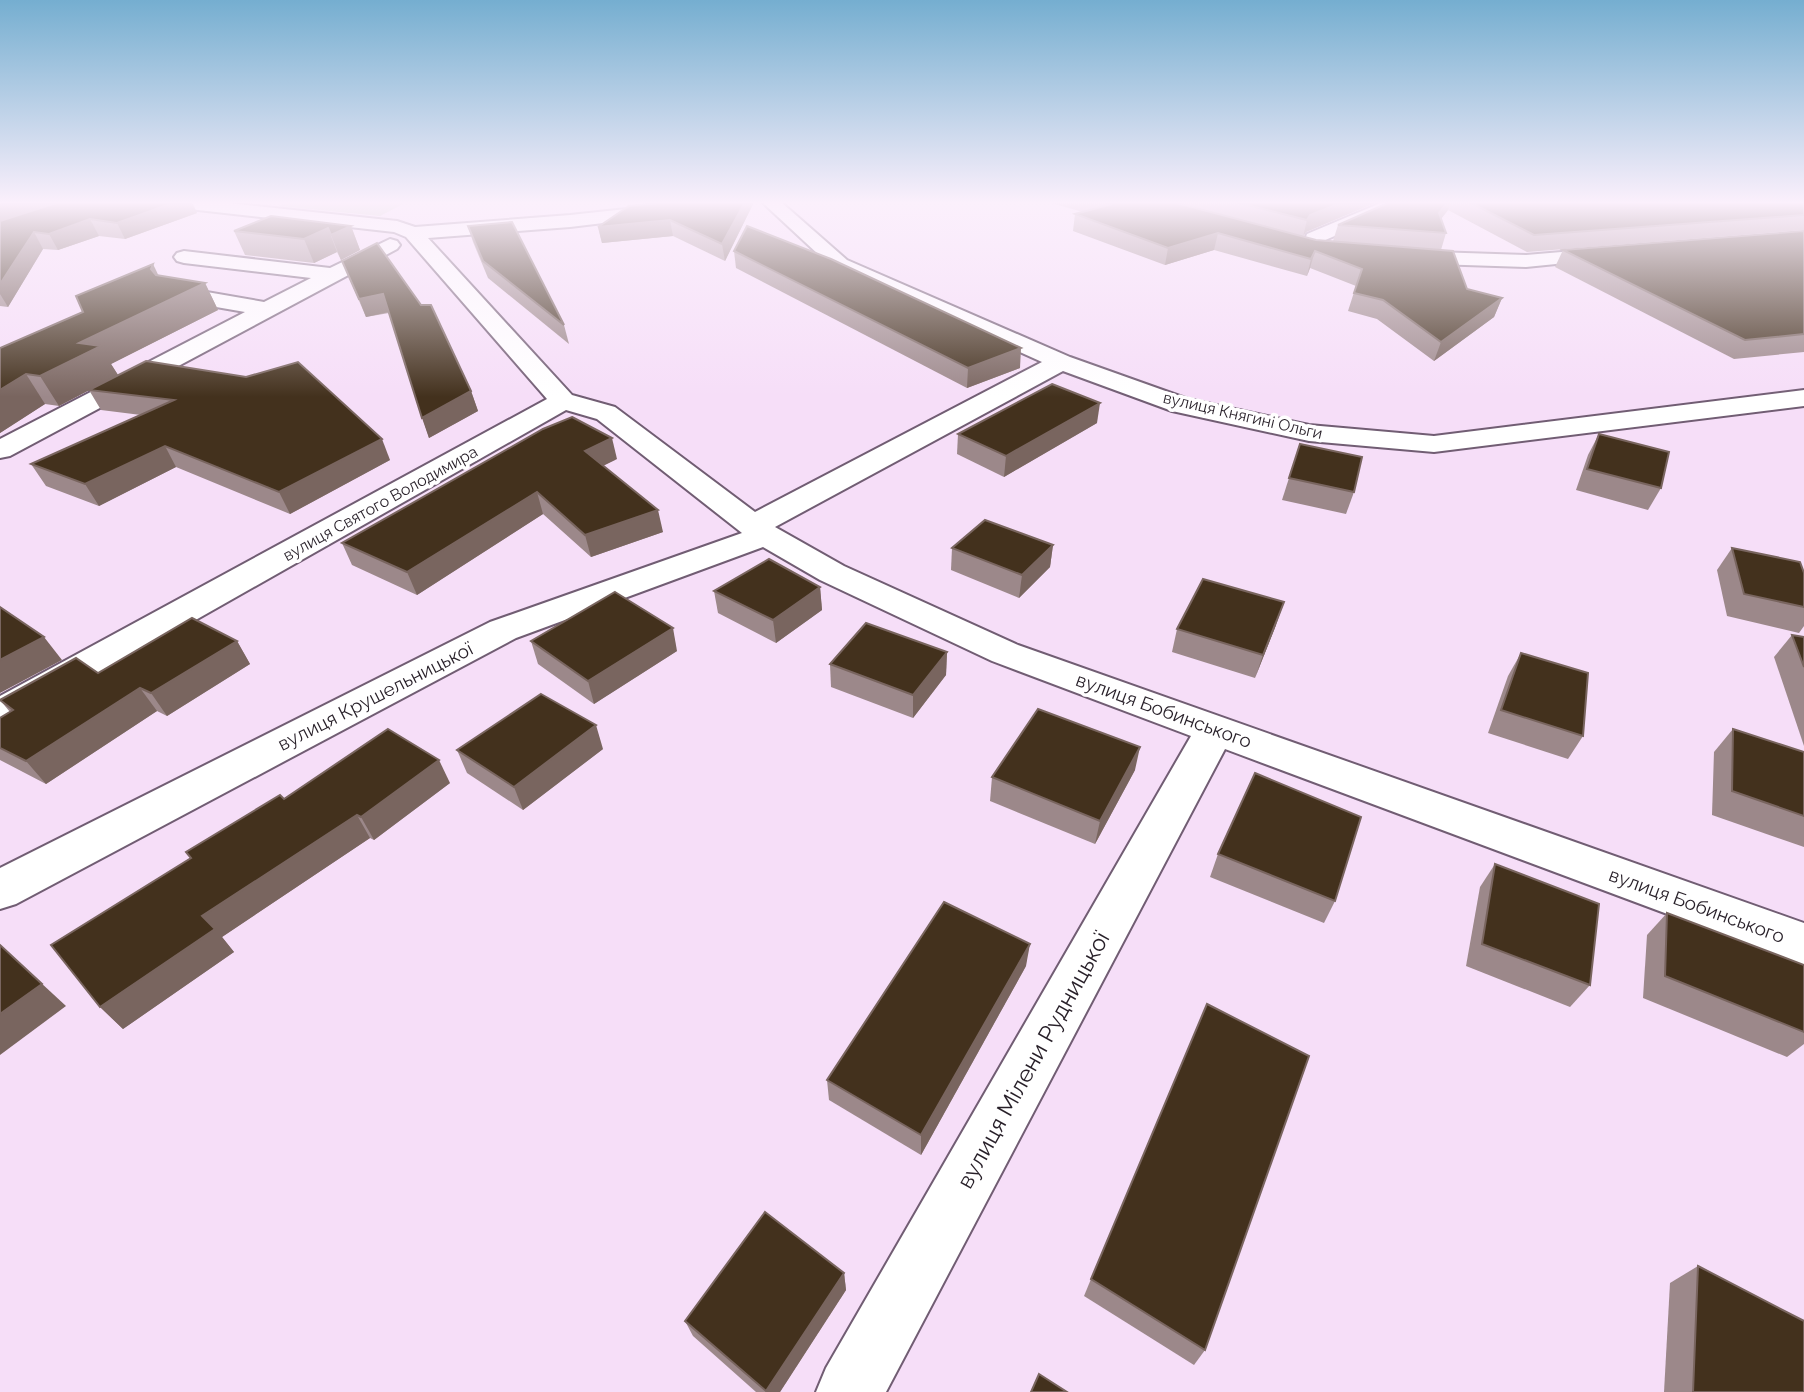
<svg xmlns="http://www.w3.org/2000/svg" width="1804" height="1392" font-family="Raleway,sans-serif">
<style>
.green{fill:#b1c2a0}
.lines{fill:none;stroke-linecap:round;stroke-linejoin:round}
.minor-casing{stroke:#715d73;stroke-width:4}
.minor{fill:#fff;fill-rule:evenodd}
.wall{fill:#9c888a}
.shaded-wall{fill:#79655f}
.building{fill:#43311d;stroke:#79655f;stroke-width:2}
.labels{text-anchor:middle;stroke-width:7;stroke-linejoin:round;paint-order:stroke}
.far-street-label{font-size:16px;fill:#271f28;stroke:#fff}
.street-label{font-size:19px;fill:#271f28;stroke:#fff}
.near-street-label{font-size:23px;fill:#271f28;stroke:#fff}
</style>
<rect width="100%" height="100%" fill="#f6def8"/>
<!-- green -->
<polygon class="green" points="291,202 407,202 380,216 278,206"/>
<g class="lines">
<!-- minor casing -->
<g class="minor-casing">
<g id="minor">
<polygon points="162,202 219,202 397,221 415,227 570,215 691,202 746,202 737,207 570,227 428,238 572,395 615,407 755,512 1042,362 833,268 762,202 781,202 847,260 1070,357 1188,399 1309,425 1434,436 1804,390 1804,406 1434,452 1309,441 1172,411 1063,371 775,527 844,566 1018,645 1804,923 1804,965 1225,749 886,1392 816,1392 826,1368 1191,736 992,661 820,580 763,547 516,638 16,904 0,909 0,868 490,622 742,533 597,419 566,410 14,723 0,727 0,696 547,399 406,237 394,232 171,207"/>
<polygon points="1383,202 1407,202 1404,206 1323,241 1319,252 1305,252 1302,248 1307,234"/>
<polygon points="390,239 397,241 400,245 397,249 10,456 0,458 0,439 245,312 170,299 167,294 170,289 178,287 264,302 311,278 184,263 177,261 174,257 177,253 184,251 330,268"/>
<polygon points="1609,248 1616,250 1619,254 1616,258 1526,267 1404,263 1397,261 1394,257 1397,253 1404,251 1526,255"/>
</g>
</g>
<!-- minor -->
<use href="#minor" class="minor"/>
</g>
<!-- wall -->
<g class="wall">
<polygon points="0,202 197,213 125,239 99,236 58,250 43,249 8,307 0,306"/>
<polygon points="659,202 754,202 725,261 673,236 602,243 598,227"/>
<polygon points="1047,202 1377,202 1306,232 1303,236 1316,240 1333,241 1338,225 1390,202 1804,202 1804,230 1527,252 1448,210 1441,219 1446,233 1441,250 1467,289 1502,298 1494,317 1434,361 1377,319 1348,311 1356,286 1310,268 1307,276 1214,250 1165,265 1073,231 1075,214 1083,212"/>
<polygon points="351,226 360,250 341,260 337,252 314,263 245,255 234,231"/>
<polygon points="468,226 564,325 569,344 488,278 473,242"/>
<polygon points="1804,231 1804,352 1734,359 1555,267 1563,250"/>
<polygon points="734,251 1020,368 967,388 736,268"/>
<polygon points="342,261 471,391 478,411 429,438 389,313 366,317"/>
<polygon points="158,275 205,283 218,310 111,364 118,375 59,406 45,404 0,433 0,348 83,312"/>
<polygon points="146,361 390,460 290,514 176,467 99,506 46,486 31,464 141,415 101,410 89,390"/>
<polygon points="1097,423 1004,477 957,454 958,434"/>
<polygon points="1599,434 1661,488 1648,510 1576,490 1588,455"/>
<polygon points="617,459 603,466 663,532 591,557 543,514 417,595 352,565 342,543"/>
<polygon points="1289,478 1354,492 1346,514 1282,500"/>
<polygon points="1053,545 1050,567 1019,598 951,570 952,548"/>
<polygon points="1732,548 1804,573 1804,626 1799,633 1727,616 1717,570"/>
<polygon points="820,587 822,610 776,643 718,613 714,591"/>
<polygon points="1276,625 1255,678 1172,652 1177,629"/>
<polygon points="1792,635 1804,637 1804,746 1774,657"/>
<polygon points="237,641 250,664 167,716 157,711 46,784 0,760 0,718 10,712 0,700 98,673"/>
<polygon points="531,641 677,651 594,704 538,664"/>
<polygon points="947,652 946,675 913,718 831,687 830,664"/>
<polygon points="1521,653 1583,736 1568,759 1488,733 1508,676"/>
<polygon points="1733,729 1804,752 1804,847 1712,815 1714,752"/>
<polygon points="603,749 523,810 467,773 457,750"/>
<polygon points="1135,770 1095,844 990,801 992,777"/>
<polygon points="450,783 374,840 370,838 222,937 234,952 123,1029 100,1007 284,799"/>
<polygon points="1218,854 1335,901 1324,923 1210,877"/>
<polygon points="1495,864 1590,985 1570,1007 1466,966 1480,887"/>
<polygon points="1667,913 1804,965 1804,1044 1787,1057 1643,998 1647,935"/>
<polygon points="1026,966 921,1155 829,1100 827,1080"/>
<polygon points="1698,1266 1804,1392 1664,1392 1670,1283"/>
<polygon points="844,1273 846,1290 780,1392 756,1392 693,1336 685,1321"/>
<polygon points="1091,1279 1205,1350 1194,1365 1084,1296"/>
</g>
<!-- shaded-wall -->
<g class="shaded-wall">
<polygon points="8,202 63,202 0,224 0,204"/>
<polygon points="176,202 192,202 197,213 125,239 117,223"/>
<polygon points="745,202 754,202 725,261 722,244"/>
<polygon points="1343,202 1377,202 1306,232 1303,237 1307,220 1310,215"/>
<polygon points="1448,202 1451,202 1448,210 1433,229 1439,213"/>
<polygon points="90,219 99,236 58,250 49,234"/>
<polygon points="670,220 673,236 602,243 598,227"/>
<polygon points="351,226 360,250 341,260 331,235"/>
<polygon points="328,228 337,252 314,263 304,239"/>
<polygon points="34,232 43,249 8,307 0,294 0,284"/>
<polygon points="1218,233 1214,250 1165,265 1168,248"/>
<polygon points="1315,251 1310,268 1307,276 1311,259"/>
<polygon points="153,264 166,291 151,269"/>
<polygon points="205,283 218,310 111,364 118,375 59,406 40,376 79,343"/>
<polygon points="383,294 389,312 366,317 359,299"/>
<polygon points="1502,298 1494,317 1434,361 1441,342"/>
<polygon points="1021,348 1020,368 967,388 968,368"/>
<polygon points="26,374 45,404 0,433 0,390"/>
<polygon points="471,391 478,411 429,438 422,418"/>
<polygon points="1100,403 1097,423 1004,477 1006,456"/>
<polygon points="612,438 617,459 590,472 585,451"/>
<polygon points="382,439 390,460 290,514 279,492"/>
<polygon points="165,446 176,467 99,506 85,484"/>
<polygon points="537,492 543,514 417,595 407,572"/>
<polygon points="658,510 663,532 591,557 585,535"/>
<polygon points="1053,545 1050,567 1019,598 1022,575"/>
<polygon points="820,587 822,610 776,643 773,620"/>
<polygon points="1284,602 1276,625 1255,678 1263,655"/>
<polygon points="673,628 677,651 594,704 588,681"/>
<polygon points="44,637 62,660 0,693 0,660"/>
<polygon points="237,641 250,664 167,716 151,693"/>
<polygon points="947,652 946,675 913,718 913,695"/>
<polygon points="140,688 157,711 46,784 26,761"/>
<polygon points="596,725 603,749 523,810 514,787"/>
<polygon points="1140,747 1135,770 1095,844 1100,821"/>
<polygon points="439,760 450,783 374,840 361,817"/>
<polygon points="357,815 370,838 222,937 234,952 123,1029 100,1007 202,916"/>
<polygon points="1030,944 1026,966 921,1155 921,1135"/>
<polygon points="0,945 66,1006 0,1055"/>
<polygon points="844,1273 846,1290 780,1392 766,1392"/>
</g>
<!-- building -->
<g class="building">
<polygon points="59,202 176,202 117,223 90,219 49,234 34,232 0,284 0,221"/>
<polygon points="666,202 745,202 722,244 670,220 598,227 629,206"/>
<polygon points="1103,202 1173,202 1316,240 1453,251 1467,289 1502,298 1441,342 1383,300 1354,293 1362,269 1315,251 1311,259 1218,233 1168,248 1075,214 1112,204"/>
<polygon points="1235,202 1343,202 1310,215 1307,220"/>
<polygon points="1390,202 1448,202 1439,213 1446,233 1338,225"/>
<polygon points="1469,202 1804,202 1804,215 1534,235"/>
<polygon points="271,216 351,226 331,235 328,228 304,239 234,231"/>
<polygon points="512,222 564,325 483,261 468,226"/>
<polygon points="747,226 831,259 1021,348 968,368 734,251"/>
<polygon points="1804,231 1804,334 1745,340 1563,250"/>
<polygon points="377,243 421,305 431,305 471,391 422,418 383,294 359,299 342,261"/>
<polygon points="153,264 151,269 156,275 205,283 79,343 101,346 40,376 26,374 0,390 0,348 83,312 76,296"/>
<polygon points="146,361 246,377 298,362 382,439 279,492 165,446 85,484 31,464 174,400 89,390"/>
<polygon points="1052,384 1100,403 1006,456 958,434"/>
<polygon points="572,417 612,438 585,451 658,510 585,535 537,492 407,572 342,543 543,429"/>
<polygon points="1599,434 1669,452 1661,488 1587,469"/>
<polygon points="1300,444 1362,457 1354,492 1289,478"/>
<polygon points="985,520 1053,545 1022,575 952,548"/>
<polygon points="1732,548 1800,562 1804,573 1804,607 1744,594"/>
<polygon points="769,559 820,587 773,620 714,591"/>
<polygon points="1203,579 1284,602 1263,655 1177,629"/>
<polygon points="615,592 673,628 588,681 531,641"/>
<polygon points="0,607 44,637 0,660"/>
<polygon points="192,618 237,641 151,693 140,688 26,761 0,748 0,718 13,710 0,700 76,658 98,673"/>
<polygon points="866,623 947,652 913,695 830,664"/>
<polygon points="1792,635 1804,637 1804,667"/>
<polygon points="1521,653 1588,673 1583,736 1501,710"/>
<polygon points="541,694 596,725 514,787 457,750"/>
<polygon points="1038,709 1140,747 1100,821 992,777"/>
<polygon points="388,729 439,760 361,817 357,815 202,916 215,929 100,1007 51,945 191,858 186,852 280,795 284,799"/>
<polygon points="1733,729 1804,752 1804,816 1732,791"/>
<polygon points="1255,773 1361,817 1335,901 1218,854"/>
<polygon points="1495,864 1599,904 1590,985 1482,944"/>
<polygon points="944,902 1030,944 921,1135 827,1080"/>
<polygon points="1667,913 1804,965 1804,1032 1665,976"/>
<polygon points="0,945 42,984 0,1014"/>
<polygon points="1207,1004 1309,1056 1205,1350 1091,1279"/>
<polygon points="765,1212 844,1273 766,1391 685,1321"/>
<polygon points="1698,1266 1804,1321 1804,1392 1693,1392"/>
<polygon points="1039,1374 1067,1392 1031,1392"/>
</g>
<!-- sky -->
<linearGradient id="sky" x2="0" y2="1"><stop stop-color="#75aed0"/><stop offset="0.51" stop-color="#fbf0fc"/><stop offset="1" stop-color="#fbf0fc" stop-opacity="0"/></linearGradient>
<rect width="1804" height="397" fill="url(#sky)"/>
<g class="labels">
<!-- far-street labels -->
<g class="far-street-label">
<text transform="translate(1243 415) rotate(13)" y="6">вулиця Княгині Ольги</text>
<text transform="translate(380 503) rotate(-29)" y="6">вулиця Святого Володимира</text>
</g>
<!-- street labels -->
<g class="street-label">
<text transform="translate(375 696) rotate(-27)" y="7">вулиця Крушельницької</text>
<text transform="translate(1164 710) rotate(20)" y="7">вулиця Бобинського</text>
<text transform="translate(1697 905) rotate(20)" y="7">вулиця Бобинського</text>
</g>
<!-- near-street labels -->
<g class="near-street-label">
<text transform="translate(1033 1060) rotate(-61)" y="8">вулиця Мілени Рудницької</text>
</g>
</g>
</svg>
